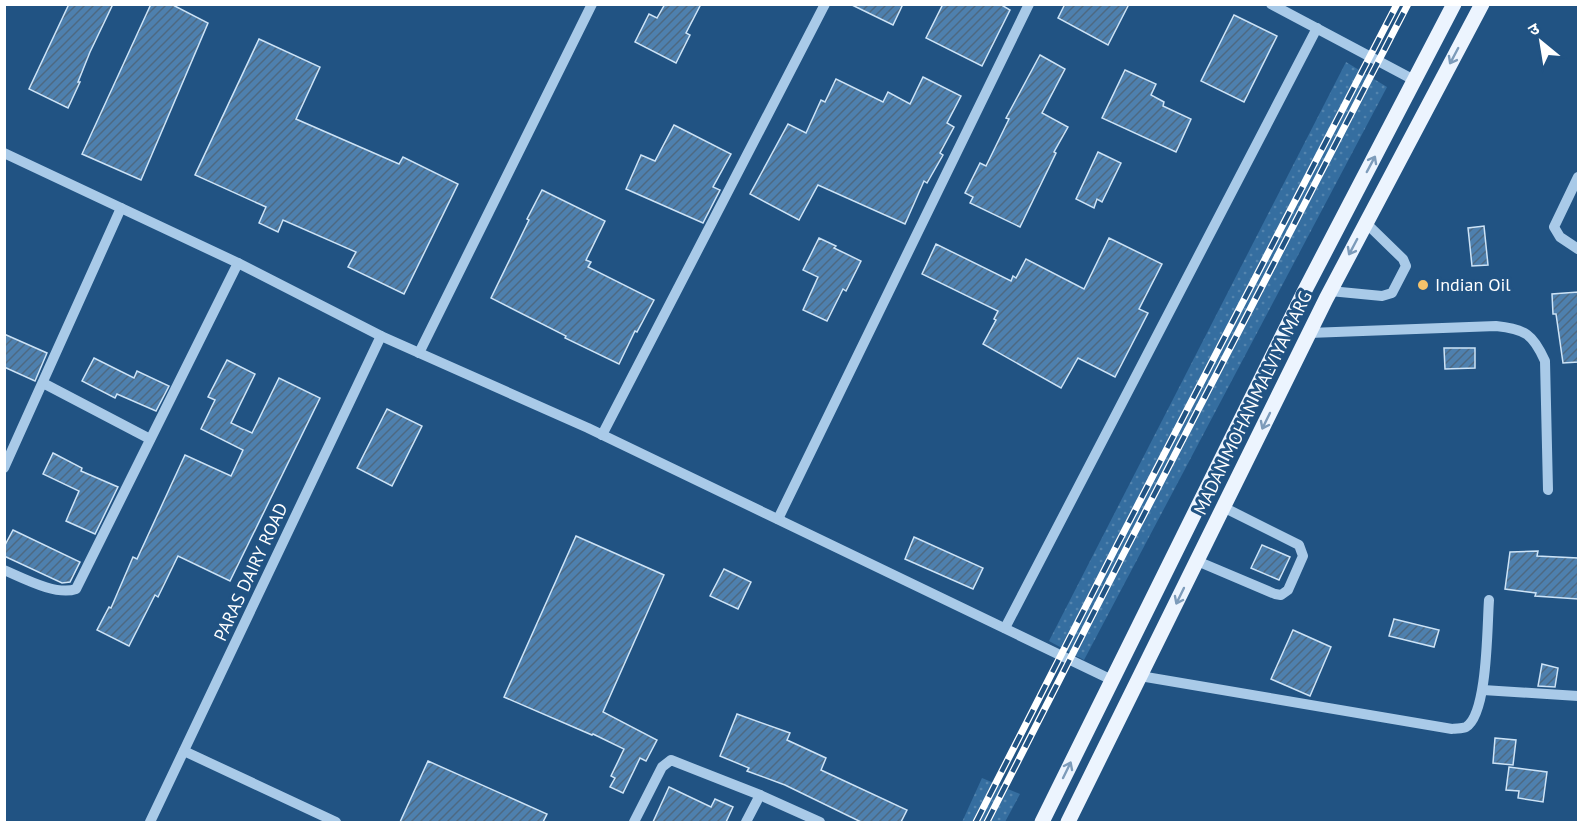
<svg xmlns="http://www.w3.org/2000/svg" width="1583" height="827" font-family="'PT Sans','Noto Sans Devanagari',sans-serif">
<style>
.park{fill:url(#park-dots)}
.building{fill:url(#building-hatch);stroke:#cde3f6;stroke-width:1.5}
.lines{fill:none;stroke-linecap:round;stroke-linejoin:round}
.minor{stroke:#a9cae8;stroke-width:10}
.major{stroke:#ecf4fe;stroke-width:15}
.rail-casing{stroke:#fff;stroke-width:7}
.rail{stroke:#215383;stroke-width:4.5;stroke-dasharray:14;stroke-linecap:butt}
.oneway{stroke:#7c9bba}
.poi-dot{fill:#f5c36b;stroke:#215383;stroke-width:2}
.labels{text-anchor:middle;stroke-width:6;stroke-linejoin:round;paint-order:stroke}
.poi-label{font-size:18px;fill:#fff;stroke:#215383;text-anchor:start}
.street-label{font-size:18px;fill:#fff;stroke:#215383}
</style>
<defs>
<pattern id="park-dots" width="8" height="8" patternUnits="userSpaceOnUse" patternTransform="scale(1.5)"><rect width="8" height="8" fill="#356ea0"/><path d="M2 2h.1M6 6h.1" fill="none" stroke="#5384ae" stroke-width="1.8" stroke-linecap="round"/></pattern>
<pattern id="building-hatch" width="6" height="6" patternUnits="userSpaceOnUse" patternTransform="scale(1.5)"><rect width="6" height="6" fill="#4e80ae"/><path d="M-1 1l2-2M0 6l6-6M5 7l2-2" fill="none" stroke="#4d6982"/></pattern>
</defs>
<rect width="100%" height="100%" fill="#215383"/>
<!-- park -->
<g class="park">
<polygon points="1346,62 1387,87 1084,660 1049,641"/>
<polygon points="982,778 1020,794 1005,822 962,822"/>
</g>
<!-- building -->
<g class="building">
<polygon points="69,4 113,4 90,52 78,82 80,82 68,108 29,89"/>
<polygon points="151,4 171,4 208,23 141,180 82,154"/>
<polygon points="665,4 701,4 686,33 690,35 676,63 635,42 649,14 657,18"/>
<polygon points="850,4 903,4 893,25"/>
<polygon points="943,4 1000,4 1010,10 982,66 926,38"/>
<polygon points="1065,4 1129,4 1108,45 1058,18"/>
<polygon points="1234,15 1277,36 1244,102 1201,81"/>
<polygon points="259,39 320,67 296,119 399,164 403,157 458,184 404,294 348,267 356,252 283,220 278,232 259,223 266,207 195,175"/>
<polygon points="1040,55 1065,69 1042,113 1068,127 1054,152 1056,153 1020,227 970,203 973,197 965,193 980,163 986,166 1009,119 1006,118"/>
<polygon points="1125,70 1156,84 1151,95 1164,102 1163,106 1191,119 1176,152 1102,118"/>
<polygon points="923,77 961,96 947,123 954,127 940,153 943,155 927,183 924,181 905,224 818,185 799,220 750,194 788,124 806,133 821,100 825,102 836,79 883,102 888,92 910,104"/>
<polygon points="674,125 731,154 713,187 720,190 703,223 626,189 641,155 655,161"/>
<polygon points="1098,152 1121,163 1102,202 1097,199 1094,208 1076,199"/>
<polygon points="542,190 605,221 586,260 591,262 588,267 654,300 637,332 635,331 619,364 565,338 566,336 491,298 529,220 527,219"/>
<polygon points="1484,226 1488,265 1472,266 1468,228"/>
<polygon points="819,238 836,246 834,248 861,261 846,291 843,289 827,321 803,310 818,277 803,270"/>
<polygon points="1109,238 1162,264 1139,309 1148,313 1115,377 1078,358 1061,388 983,344 996,320 994,319 998,311 922,274 936,244 1011,281 1013,276 1016,278 1026,259 1084,289"/>
<polygon points="1578,292 1578,362 1563,363 1556,314 1553,314 1552,294"/>
<polygon points="4,334 47,353 35,381 4,367"/>
<polygon points="1444,348 1475,348 1475,368 1445,369"/>
<polygon points="94,358 134,378 137,371 169,386 156,411 117,394 115,398 82,381"/>
<polygon points="227,360 255,374 231,423 252,433 279,378 320,398 230,581 178,556 158,597 155,595 129,646 97,630 109,607 111,608 133,557 137,559 185,455 231,476 243,450 201,429 215,400 208,397"/>
<polygon points="387,409 422,426 392,486 357,468"/>
<polygon points="53,453 82,468 81,471 118,487 95,534 66,521 79,491 43,474"/>
<polygon points="13,530 80,562 70,582 62,583 4,556 4,547"/>
<polygon points="576,536 664,575 603,712 657,740 646,761 640,758 623,793 610,787 615,778 611,776 624,749 593,734 592,735 504,697"/>
<polygon points="914,537 983,568 973,589 905,559"/>
<polygon points="1262,545 1290,557 1279,580 1251,568"/>
<polygon points="1538,551 1537,556 1578,558 1578,599 1535,596 1536,593 1505,589 1510,552"/>
<polygon points="724,569 751,582 738,609 710,596"/>
<polygon points="1394,619 1439,630 1434,647 1389,636"/>
<polygon points="1293,630 1331,647 1310,696 1271,679"/>
<polygon points="1542,664 1558,668 1555,687 1538,686"/>
<polygon points="737,714 790,733 787,740 826,758 821,770 907,810 901,822 861,822 785,785 747,771 749,768 720,756"/>
<polygon points="1495,738 1516,740 1513,765 1493,763"/>
<polygon points="428,761 547,814 543,822 400,822"/>
<polygon points="1509,767 1547,772 1543,802 1518,798 1519,791 1506,790"/>
<polygon points="669,787 711,807 715,799 733,807 726,822 653,822"/>
</g>
<g class="lines">
<!-- minor -->
<g class="minor">
<polyline points="1271,4 1414,80"/>
<polyline points="4,153 238,263 381,336 588,428 1112,680"/>
<polyline points="1578,177 1554,227 1560,237 1578,249"/>
<polyline points="1330,291 1382,296 1392,293 1406,266 1403,259 1366,223"/>
<path d="M 1309,333 L 1496,326 C 1525,329 1533,334 1545,361 L 1548,490"/>
<polyline points="419,353 592,4"/>
<polyline points="43,383 150,439"/>
<polyline points="602,435 825,4"/>
<polyline points="4,468 121,208"/>
<polyline points="778,519 1029,4"/>
<polyline points="1197,561 1275,594 1281,595 1288,590 1303,556 1299,545 1223,507"/>
<path d="M 4,570 C 23,578 56,596 76,589 L 238,263"/>
<polyline points="1005,628 1317,28"/>
<path d="M 1140,676 L 1452,729 C 1456,728 1462,729 1466,727 C 1488,714 1487,625 1489,600"/>
<polyline points="1483,690 1578,696"/>
<polyline points="184,751 336,822"/>
<polyline points="150,822 381,336"/>
<polyline points="634,822 662,767 671,760 760,795"/>
<polyline points="746,822 760,795 820,822"/>
</g>
<!-- major -->
<g class="major">
<polyline points="1042,822 1304,292 1454,4"/>
<polyline points="1068,822 1326,299 1482,4"/>
</g>
<!-- rail casing -->
<g class="rail-casing">
<g id="rail">
<polyline points="976,822 1114,551 1397,4"/>
<polyline points="987,822 1123,555 1408,4"/>
</g>
</g>
<!-- rail -->
<use href="#rail" class="rail"/>
</g>
<!-- one-way arrows -->
<defs><path id="oneway-shaft" d="M-6 0H5M1.5-3L5.5 0L1.5 3" fill="none" stroke-width="1.6" stroke-linecap="round" stroke-linejoin="round" transform="scale(1.5)"/></defs>
<g class="oneway">
<use href="#oneway-shaft" transform="translate(1454 56) rotate(118)"/>
<use href="#oneway-shaft" transform="translate(1371 164) rotate(-62)"/>
<use href="#oneway-shaft" transform="translate(1353 247) rotate(118)"/>
<use href="#oneway-shaft" transform="translate(1266 421) rotate(116)"/>
<use href="#oneway-shaft" transform="translate(1180 596) rotate(116)"/>
<use href="#oneway-shaft" transform="translate(1067 770) rotate(-64)"/>
</g>
<!-- markers -->
<circle class="poi-dot" cx="1423" cy="285" r="6"/>
<g class="labels">
<!-- poi labels -->
<g class="poi-label">
<text x="1435" y="291">Indian Oil</text>
</g>
<!-- street labels -->
<g class="street-label">
<text transform="translate(1253 403) rotate(-64)" y="6">MADAN MOHAN MALVIYA MARG</text>
<text transform="translate(251 572) rotate(-65)" y="6">PARAS DAIRY ROAD</text>
</g>
</g>
<!-- border -->
<rect width="1583" height="827" fill="none" stroke="#ffffff" stroke-width="12"/>
<!-- north arrow -->
<g transform="translate(1541 42) rotate(330)" stroke="#215383" stroke-width="4.5" paint-order="stroke">
<path d="M0-4.5L10 22L0 15L-10 22Z" fill="#ffffff"/>
<text y="-9" font-size="16" font-weight="bold" text-anchor="middle" fill="#ffffff">उ</text>
</g>
</svg>
